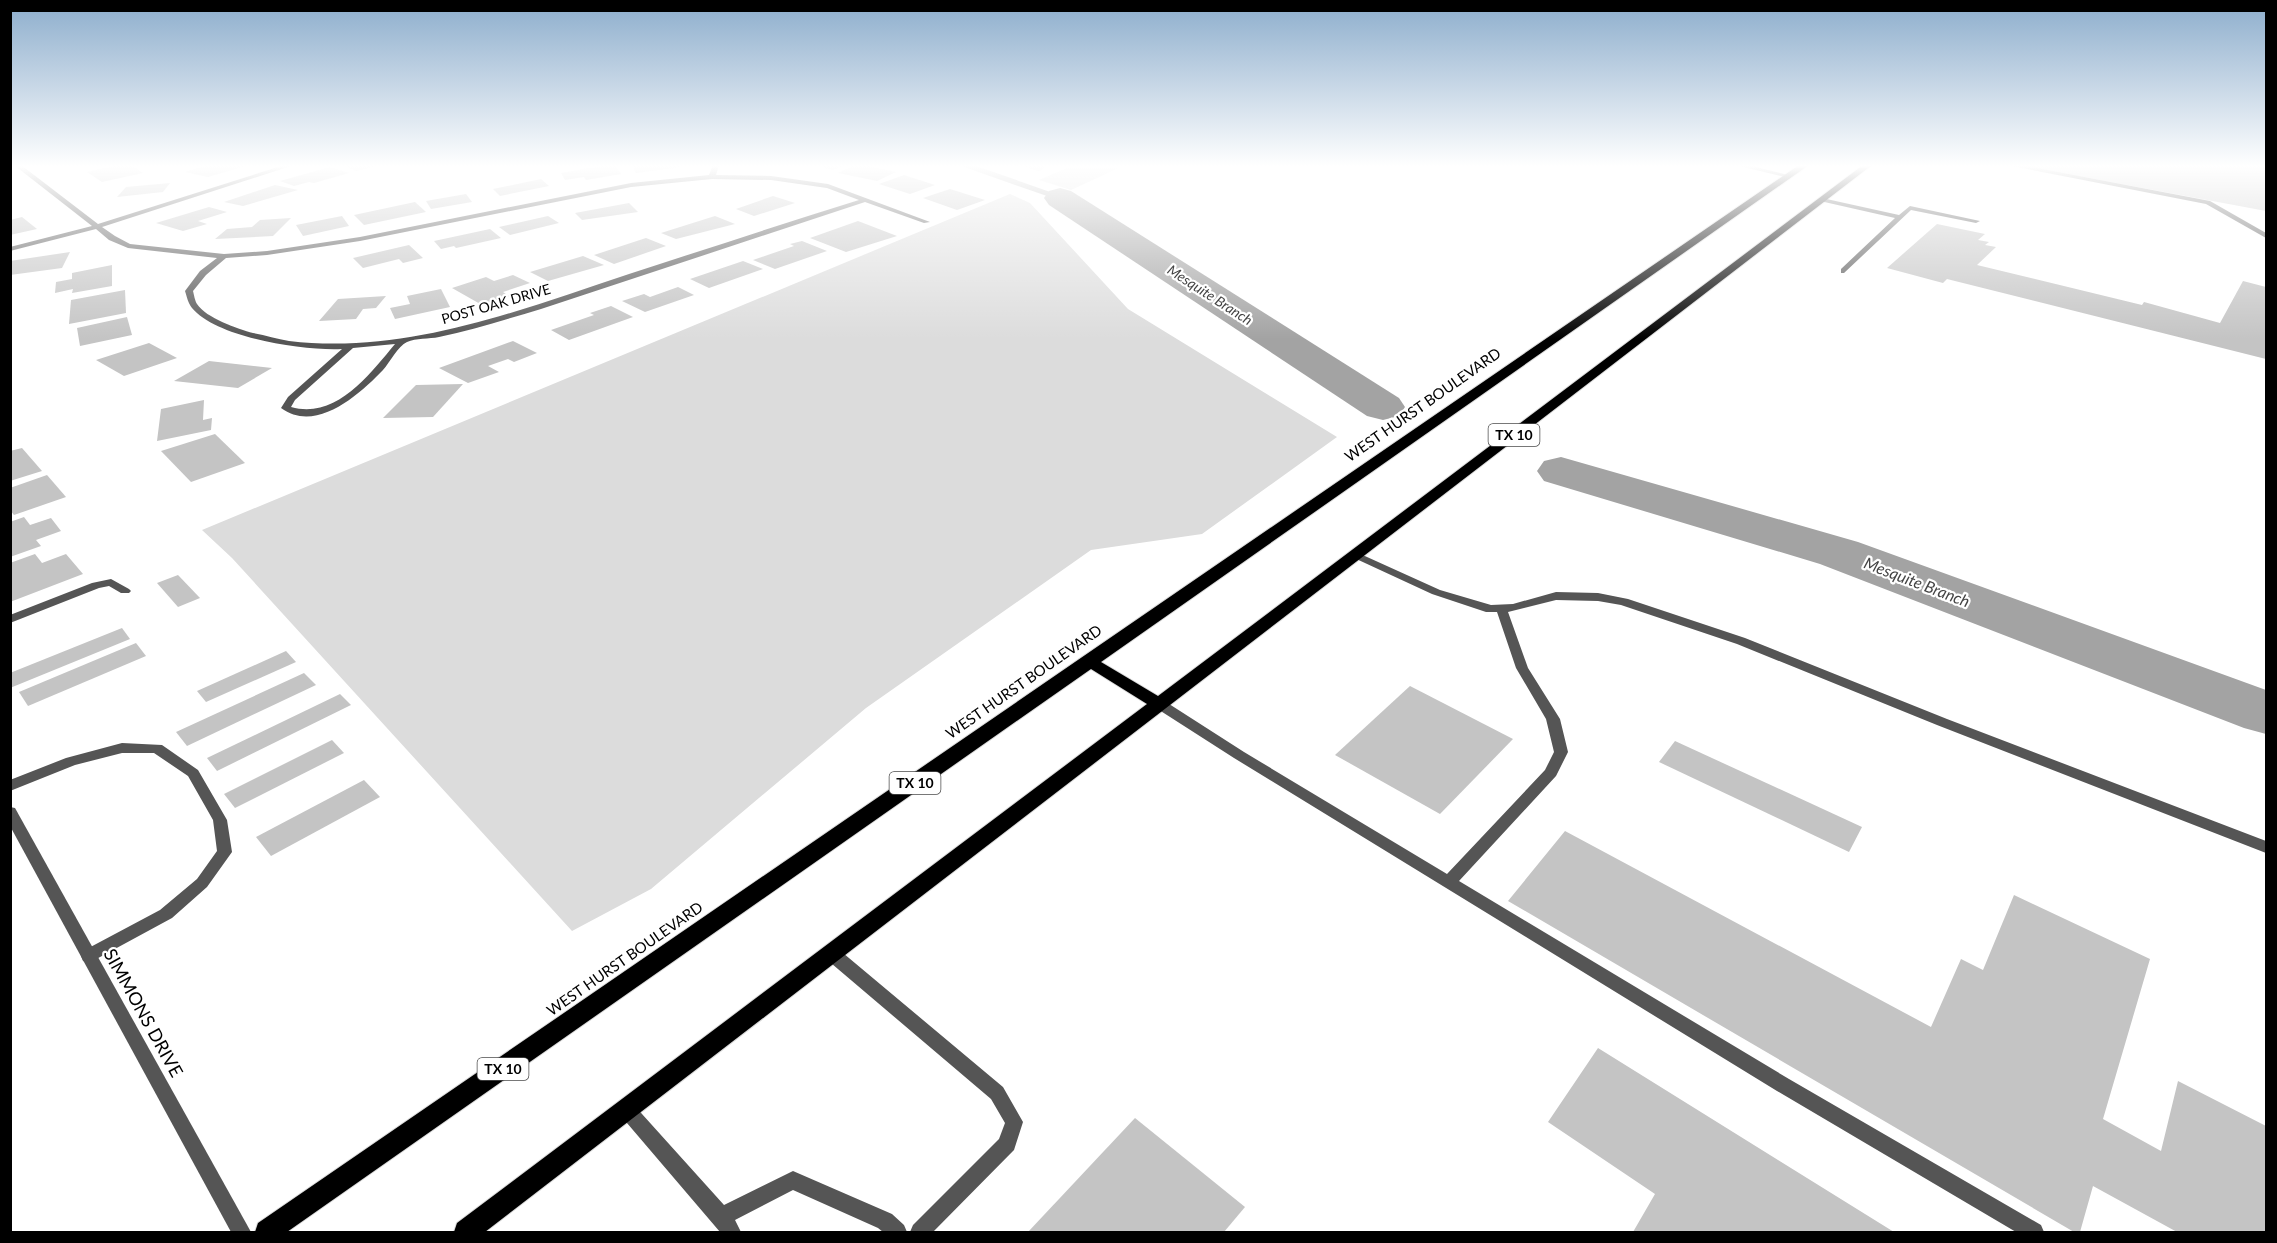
<svg xmlns="http://www.w3.org/2000/svg" width="2277" height="1243" font-family="Lato,sans-serif">
<style>
.green{fill:#dcdcdc}
.lines{fill:none;stroke-linecap:round;stroke-linejoin:round}
.stream{stroke:#a3a3a3;stroke-width:5}
.river{fill:#a3a3a3;fill-rule:evenodd}
.building{fill:#c4c4c4}
.primary-casing{stroke:#dbdbdb;stroke-width:2}
.service{fill:#555;fill-rule:evenodd}
.minor{fill:#555;fill-rule:evenodd}
.primary{fill:#000;fill-rule:evenodd}
.labels{text-anchor:middle;stroke-width:4.5;stroke-linejoin:round;paint-order:stroke}
.far-water-label{font-size:14px;font-style:italic;fill:#444;stroke:#fff}
.far-street-label{font-size:14px;fill:#000;stroke:#fff}
.shield{fill:#fff;stroke:#4c4c4c;stroke-width:1.5}
.shield-label{font-size:14px;font-weight:bold;fill:#000}
.street-label{font-size:15px;fill:#000;stroke:#fff}
.water-label{font-size:16px;font-style:italic;fill:#444;stroke:#fff}
.near-street-label{font-size:18px;fill:#000;stroke:#fff}
</style>
<rect width="100%" height="100%" fill="#fff"/>
<!-- green -->
<g class="green">
<polygon points="1074,165 1125,165 1071,190 1039,180"/>
<polygon points="1010,194 1030,203 1128,309 1337,437 1202,534 1091,550 866,708 651,889 572,931 232,558 202,530"/>
</g>
<g class="lines">
<!-- stream -->
<polyline class="stream" points="966,165 1060,198"/>
<!-- river -->
<g class="river">
<polygon points="1060,188 1071,191 1399,398 1405,407 1399,416 1383,420 1367,416 1049,205 1044,198 1049,191"/>
<polygon points="1561,457 1858,542 2266,690 2266,734 2244,728 1820,564 1544,481 1537,471 1544,461"/>
</g>
</g>
<!-- building -->
<g class="building">
<polygon points="118,165 130,165 143,173 102,182 87,172"/>
<polygon points="207,165 246,165 246,166 208,177 185,172"/>
<polygon points="344,165 377,165 377,166 356,171"/>
<polygon points="606,165 615,165 621,174 586,180 584,177 565,180 561,173"/>
<polygon points="632,165 681,165 681,167 636,173"/>
<polygon points="814,165 845,165 833,170"/>
<polygon points="855,165 863,165 896,172 877,181 838,173"/>
<polygon points="1018,165 1049,165 1039,171"/>
<polygon points="2026,165 2266,165 2266,211 2026,166"/>
<polygon points="330,167 349,173 314,183 309,182 294,186 280,181"/>
<polygon points="904,175 935,185 910,194 879,184"/>
<polygon points="541,179 549,186 500,196 493,189"/>
<polygon points="170,183 163,192 117,197 126,187"/>
<polygon points="275,185 298,190 243,206 224,202"/>
<polygon points="950,189 985,200 957,210 923,198"/>
<polygon points="466,194 472,202 431,209 426,201"/>
<polygon points="773,196 795,203 754,216 736,209"/>
<polygon points="415,202 426,212 364,225 354,215"/>
<polygon points="629,203 638,212 582,220 575,213"/>
<polygon points="209,207 227,212 198,221 207,224 183,231 156,223"/>
<polygon points="342,216 349,226 303,236 296,225"/>
<polygon points="548,216 559,223 510,235 499,227"/>
<polygon points="715,216 735,224 676,239 661,233"/>
<polygon points="22,217 37,229 10,235 10,220"/>
<polygon points="291,218 273,236 215,239 227,229 252,227 260,220"/>
<polygon points="858,221 897,236 846,252 810,238"/>
<polygon points="1937,224 1985,234 1978,240 1989,242 1985,245 1996,247 1977,265 2142,305 2144,302 2220,323 2243,281 2266,287 2266,359 1947,279 1943,283 1887,268"/>
<polygon points="490,229 501,238 456,248 454,246 441,249 434,241"/>
<polygon points="646,238 666,246 614,264 594,255"/>
<polygon points="802,241 827,251 775,269 753,260 794,246 790,244"/>
<polygon points="409,245 423,258 403,263 399,259 363,268 353,258"/>
<polygon points="70,252 62,268 10,275 10,261"/>
<polygon points="583,256 604,265 548,281 530,272"/>
<polygon points="743,261 763,269 709,288 690,279"/>
<polygon points="112,265 112,286 72,293 73,289 55,293 56,282 72,279 72,273"/>
<polygon points="513,275 530,283 503,292 509,296 482,305 452,288 486,277 494,281"/>
<polygon points="678,287 694,295 645,312 622,301 644,294 650,297"/>
<polygon points="441,289 450,307 395,319 390,308 410,304 407,296"/>
<polygon points="125,290 126,313 69,324 71,300"/>
<polygon points="386,296 376,308 363,309 356,319 319,321 338,299"/>
<polygon points="611,306 633,317 569,340 551,330 594,315 590,313"/>
<polygon points="127,317 132,335 80,346 77,328"/>
<polygon points="513,341 537,353 514,362 508,359 488,366 499,372 468,383 439,368"/>
<polygon points="149,343 177,358 124,376 96,360"/>
<polygon points="209,361 272,368 238,388 174,381"/>
<polygon points="463,384 433,417 383,418 416,385"/>
<polygon points="204,400 203,420 212,418 211,430 157,441 161,409"/>
<polygon points="215,434 245,463 191,482 161,451"/>
<polygon points="22,448 42,471 10,481 10,451"/>
<polygon points="47,475 66,497 14,515 10,510 10,488"/>
<polygon points="24,517 30,525 51,518 61,531 36,540 41,546 10,557 10,522"/>
<polygon points="35,554 42,563 66,554 83,574 10,602 10,563"/>
<polygon points="178,575 200,598 178,607 157,583"/>
<polygon points="122,628 130,639 10,688 10,673"/>
<polygon points="136,643 146,656 28,706 19,692"/>
<polygon points="286,651 296,662 206,702 197,691"/>
<polygon points="304,673 316,685 187,746 176,732"/>
<polygon points="1410,686 1513,739 1440,814 1335,755"/>
<polygon points="340,694 351,705 217,771 207,758"/>
<polygon points="332,740 344,753 235,808 224,794"/>
<polygon points="1675,741 1862,827 1849,852 1659,762"/>
<polygon points="364,780 380,797 271,856 256,837"/>
<polygon points="1565,831 1931,1027 1961,959 1983,970 2014,895 2150,959 2103,1119 2161,1151 2178,1081 2266,1126 2266,1232 2177,1232 2093,1186 2080,1232 2074,1232 1508,901"/>
<polygon points="1598,1048 1894,1232 1633,1232 1655,1194 1548,1122"/>
<polygon points="1135,1118 1245,1207 1224,1232 1028,1232"/>
</g>
<g class="lines">
<!-- primary casing -->
<g class="primary-casing">
<polygon id="primary" points="1799,165 1809,165 1101,662 1158,696 1863,165 1872,165 485,1232 454,1232 457,1223 1147,704 1091,669 287,1232 255,1232 258,1223"/>
</g>
<!-- service -->
<g class="service">
<polygon points="2007,165 2022,165 2210,201 2266,233 2266,238 2206,204"/>
<polygon points="1822,198 1899,215 1910,206 1980,221 1976,223 1911,210 1844,273 1841,273 1841,269 1895,218 1820,201 1819,200"/>
<polygon points="1356,552 1440,590 1491,605 1513,604 1556,592 1598,593 1628,599 1745,638 1947,719 2266,841 2266,853 1937,725 1737,644 1621,605 1598,601 1556,600 1508,612 1528,668 1560,719 1568,752 1556,776 1459,881 1789,1079 2041,1225 2044,1232 2016,1232 1777,1091 1234,758 1156,708 1154,705 1156,702 1166,702 1244,752 1447,874 1545,770 1554,752 1546,719 1516,668 1497,612 1486,612 1432,594 1352,557 1350,555 1352,553"/>
<polygon points="111,579 129,589 131,591 129,593 121,593 109,586 99,588 10,623 10,615 92,583"/>
<polygon points="122,743 162,745 198,770 227,820 232,852 207,887 172,918 89,963 83,961 81,956 83,951 160,910 197,879 217,851 213,820 188,776 154,753 122,753 75,765 10,791 10,780 66,758"/>
<polygon points="831,946 837,948 1003,1087 1023,1122 1014,1150 933,1232 910,1232 913,1225 999,1139 1005,1123 991,1099 825,958 823,953 825,948"/>
<polygon points="627,1102 633,1104 724,1205 793,1171 892,1214 904,1225 907,1232 883,1232 878,1228 793,1190 735,1220 741,1232 720,1232 621,1116 618,1110 621,1104"/>
</g>
<!-- minor -->
<g class="minor">
<path d="M 14,165 L 21,165 L 98,224 L 284,165 L 294,165 L 102,227 L 115,236 L 130,244 L 224,254 L 267,251 L 360,237 L 631,183 L 709,175 L 713,165 L 719,165 L 716,175 L 771,176 L 828,184 L 930,222 L 924,223 L 865,202 L 541,309 C 507,319 473,330 439,337 C 429,339 416,338 407,342 C 398,346 390,362 383,370 C 360,394 316,434 281,408 L 288,397 L 342,349 C 304,351 217,338 192,308 C 188,303 187,297 185,291 L 200,271 L 217,258 L 128,248 L 109,240 L 96,229 L 10,251 L 10,247 L 92,226 ZM 712,179 L 771,180 L 827,188 L 859,200 C 782,224 706,249 629,274 C 520,310 406,355 289,341 C 277,339 265,335 253,333 C 238,329 206,318 197,304 C 195,301 194,295 193,291 L 206,275 L 226,258 L 267,255 L 360,241 L 631,187 ZM 395,344 C 370,374 336,420 291,407 L 295,400 L 353,348 Z"/>
<polygon points="1735,165 1748,165 1792,176 1789,178"/>
<polygon points="10,807 15,808 251,1232 231,1232 10,826"/>
</g>
<!-- primary -->
<use href="#primary" class="primary"/>
</g>
<!-- sky -->
<linearGradient id="sky" x2="0" y2="1"><stop stop-color="#8cadcc"/><stop offset="0.49" stop-color="#fff"/><stop offset="1" stop-color="#fff" stop-opacity="0"/></linearGradient>
<rect width="2277" height="339" fill="url(#sky)"/>
<g class="labels">
<!-- far-water labels -->
<g class="far-water-label">
<text transform="translate(1210 295) rotate(33)" y="5">Mesquite Branch</text>
</g>
<!-- far-street labels -->
<g class="far-street-label">
<text transform="translate(496 304) rotate(-16)" y="5">POST OAK DRIVE</text>
</g>
<!-- shield labels -->
<g class="shield">
<rect x="1488.5" y="424" width="51" height="22" rx="4.5"/>
<rect x="889.5" y="772" width="51" height="22" rx="4.5"/>
<rect x="477.5" y="1058" width="51" height="22" rx="4.5"/>
</g>
<g class="shield-label">
<text x="1514" y="440">TX 10</text>
<text x="915" y="788">TX 10</text>
<text x="503" y="1074">TX 10</text>
</g>
<!-- street labels -->
<g class="street-label">
<text transform="translate(1423 405) rotate(-35)" y="5">WEST HURST BOULEVARD</text>
<text transform="translate(1024 682) rotate(-35)" y="5">WEST HURST BOULEVARD</text>
<text transform="translate(625 959) rotate(-35)" y="5">WEST HURST BOULEVARD</text>
</g>
<!-- water labels -->
<g class="water-label">
<text transform="translate(1917 582) rotate(21)" y="6">Mesquite Branch</text>
</g>
<!-- near-street labels -->
<g class="near-street-label">
<text transform="translate(143 1013) rotate(61)" y="6">SIMMONS DRIVE</text>
</g>
</g>
<!-- border -->
<rect width="2277" height="1243" fill="none" stroke="#000000" stroke-width="24"/>
</svg>
